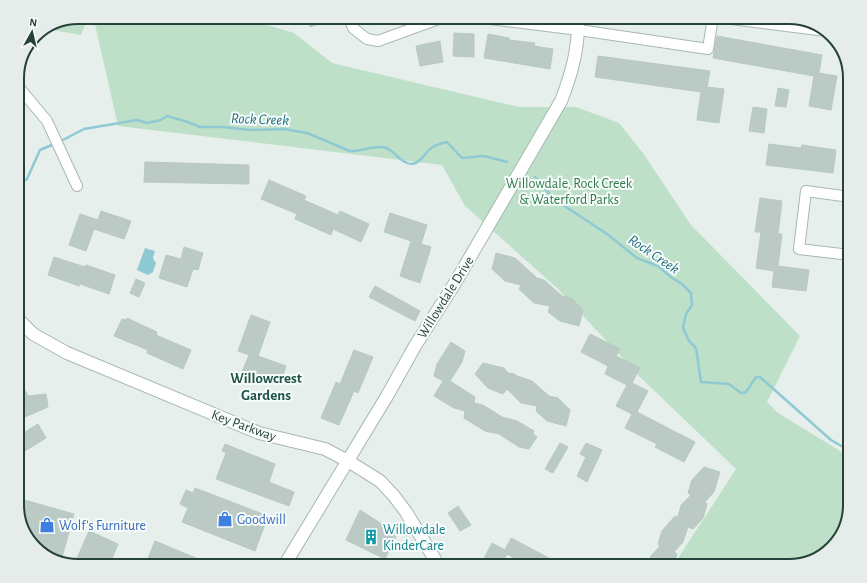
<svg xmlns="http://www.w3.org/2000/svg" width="867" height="583" font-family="'Alegreya Sans',sans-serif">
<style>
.green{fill:#bfe0c8}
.water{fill:#8ec9d4}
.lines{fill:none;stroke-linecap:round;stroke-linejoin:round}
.stream{stroke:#8ec9d4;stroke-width:2.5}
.building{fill:#bbcac4;stroke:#b8c9c2}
.minor-casing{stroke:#a8b8b2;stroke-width:12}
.tertiary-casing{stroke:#a8b8b2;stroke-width:14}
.minor{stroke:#fff;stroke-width:10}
.tertiary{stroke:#fff;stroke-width:12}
.labels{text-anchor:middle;stroke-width:4;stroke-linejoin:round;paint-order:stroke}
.park-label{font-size:14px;fill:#2d7a4b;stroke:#f7fbf9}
.street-label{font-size:14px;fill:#24423a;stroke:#f7fbf9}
.shop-label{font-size:14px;fill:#366cbe;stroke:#f7fbf9;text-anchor:start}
.culture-label{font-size:14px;fill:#0d838f;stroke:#f7fbf9;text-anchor:start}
.water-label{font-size:15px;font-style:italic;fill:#1c6f80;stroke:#f7fbf9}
.neighbourhood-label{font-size:15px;font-weight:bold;fill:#1f5548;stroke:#f7fbf9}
.rim{fill:none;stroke:#24423a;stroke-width:2}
</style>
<rect width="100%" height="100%" fill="#e6efeb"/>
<!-- green -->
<polygon class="green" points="78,17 241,17 294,33 332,63 519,107 576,107 619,123 643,153 691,225 800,336 767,402 778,413 850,457 850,506 840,539 816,560 790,566 673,566 736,469 640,377 557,288 465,206 442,165 118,126 94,20 86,23 81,35 47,29"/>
<!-- water -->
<polygon class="water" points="145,248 155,251 153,258 156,263 153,272 148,275 137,270"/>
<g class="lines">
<!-- stream -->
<g class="stream">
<path d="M 59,142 L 84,129 L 137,120 L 147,123 L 161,120 L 167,116 L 188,122 L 200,127 L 222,127 L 250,130 L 284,129 L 307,133 L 350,151 C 362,152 374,144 386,148 C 395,151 401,164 412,164 C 422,163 425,151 433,147 C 437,144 443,143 447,142 L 462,158 L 484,156 L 507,162"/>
<polyline points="535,177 554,199 607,234 637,258 658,266 672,278 682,284 691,293 692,305 686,314 683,328 689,341 696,348 701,382 729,384 741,393 746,392 756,377 760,377 831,440 850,451"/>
<polyline points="17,186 27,179 40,150 54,144"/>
</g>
</g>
<!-- building -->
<g class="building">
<polygon points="307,17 335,17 335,18 310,27"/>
<polygon points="368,17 389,17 389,18 370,25"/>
<polygon points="454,33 474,34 474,57 453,56"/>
<polygon points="488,34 509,38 509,40 535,43 534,46 553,49 550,69 484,58"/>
<polygon points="717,36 822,55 819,73 837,76 831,110 809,106 814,76 713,58"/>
<polygon points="440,41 443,62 420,66 416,46"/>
<polygon points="598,56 710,71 707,87 724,89 719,123 697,120 701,92 595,77"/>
<polygon points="778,88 789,90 786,107 775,106"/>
<polygon points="753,107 767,109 764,133 749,131"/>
<polygon points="769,144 801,148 802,145 836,150 833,173 766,165"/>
<polygon points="145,162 249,165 249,184 144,182"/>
<polygon points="269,180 306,196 304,200 338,215 340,211 369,224 361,242 333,229 331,235 295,219 297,214 261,199"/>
<polygon points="760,198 782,201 778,234 782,234 778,266 809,270 806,291 772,287 774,271 756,268 761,232 755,232"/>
<polygon points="101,211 131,221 124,239 94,229 86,251 69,245 80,214 98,220"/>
<polygon points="390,213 427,225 421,244 431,247 420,283 400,276 411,241 384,232"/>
<polygon points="184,247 203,253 198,270 193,269 187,287 159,278 166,255 181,259"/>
<polygon points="496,253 515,258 537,278 544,280 562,296 571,298 583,310 579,326 560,321 548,312 550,306 534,303 519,289 521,285 505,281 492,269"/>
<polygon points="54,257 85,267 86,265 115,275 109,294 80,284 79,286 48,275"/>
<polygon points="136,279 145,283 139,297 130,293"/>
<polygon points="375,286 420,311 415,321 369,297"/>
<polygon points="251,315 270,322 258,356 286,366 280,385 242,372 249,355 238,351"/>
<polygon points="127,318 157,332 156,335 191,350 183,369 147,353 148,350 114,336 122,319 126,320"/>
<polygon points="590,334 620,349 616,356 640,368 632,383 648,391 637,412 695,442 684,462 655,447 657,444 625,428 632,414 616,406 627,385 605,374 608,366 581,352"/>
<polygon points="451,342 465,351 462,362 450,381 475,397 474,403 483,405 502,417 517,421 534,431 533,434 537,437 529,449 519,447 499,434 485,431 464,418 465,411 454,408 434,396 443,381 434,376 437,364"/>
<polygon points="354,350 373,357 358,393 354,391 339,425 321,418 336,382 340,384"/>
<polygon points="483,363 504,368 508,373 515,374 517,376 532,381 549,396 558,398 570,410 566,426 547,421 536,411 537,406 521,403 507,389 503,394 488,388 475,374"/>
<polygon points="23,386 28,396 46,394 48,407 25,417 17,425 17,389"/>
<polygon points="38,424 46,438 20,454 17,450 17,437"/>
<polygon points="560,443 568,447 553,473 545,469"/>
<polygon points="586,443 602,450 587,482 577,476 586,457 580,454"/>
<polygon points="225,444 275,464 269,482 294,492 289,506 216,479 226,453 222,451"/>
<polygon points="704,467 720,472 714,492 705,502 707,504 703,518 693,529 688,527 683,542 674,552 677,554 673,566 648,566 651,556 660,546 658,544 662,531 675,516 678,517 681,505 691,495 688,493 692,480"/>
<polygon points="195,488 268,516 255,551 182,522 188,508 180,504 186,490 193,493"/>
<polygon points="17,498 74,514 61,561 44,556 25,536 17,509"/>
<polygon points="458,506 471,525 460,531 448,513"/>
<polygon points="360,510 397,534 385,559 346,540"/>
<polygon points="89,531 118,544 109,566 81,566 75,563"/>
<polygon points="511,538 564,566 528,566 507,554 501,566 480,566 492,543 505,550"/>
<polygon points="155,541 215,566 145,566"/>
</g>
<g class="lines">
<!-- minor casing -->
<g class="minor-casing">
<g id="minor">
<polyline points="349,17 353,28 367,39 378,41 444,17"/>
<polyline points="474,17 579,30 708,49 713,17"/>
<polyline points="716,17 826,31"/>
<polyline points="17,85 47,121 77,186"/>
<polyline points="850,197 806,191 799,249 850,255"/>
</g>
</g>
<!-- tertiary casing -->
<g class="tertiary-casing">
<g id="tertiary">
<polyline points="17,318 33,334 67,353 259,433 325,449 348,461 380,481 394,496 406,512 439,566"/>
<path d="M 284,566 L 387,396 L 415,346 L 455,283 L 561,101 C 572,73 579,47 578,17"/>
</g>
</g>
<!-- minor -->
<use href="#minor" class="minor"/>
<!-- tertiary -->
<use href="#tertiary" class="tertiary"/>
</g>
<!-- icons -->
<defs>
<g id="shop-bare" transform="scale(1.2)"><path d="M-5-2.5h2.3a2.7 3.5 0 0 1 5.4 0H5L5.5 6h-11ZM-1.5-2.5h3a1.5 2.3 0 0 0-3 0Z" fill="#3f7fe0" stroke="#f7fbf9" stroke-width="2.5" paint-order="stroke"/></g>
<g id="building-bare" transform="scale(1.2)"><path d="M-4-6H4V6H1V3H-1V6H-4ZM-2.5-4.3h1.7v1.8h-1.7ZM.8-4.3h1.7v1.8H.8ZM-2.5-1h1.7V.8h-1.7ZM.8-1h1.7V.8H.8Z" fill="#0f9aa8" stroke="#f7fbf9" stroke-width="2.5" paint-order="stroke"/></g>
</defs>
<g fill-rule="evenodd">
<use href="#shop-bare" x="225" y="519"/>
<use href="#shop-bare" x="47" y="525"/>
<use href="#building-bare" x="371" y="537"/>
</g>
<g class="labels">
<!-- park labels -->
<g class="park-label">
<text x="569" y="188">Willowdale, Rock Creek<tspan x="569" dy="16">&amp; Waterford Parks</tspan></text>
</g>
<!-- street labels -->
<g class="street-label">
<text transform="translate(445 297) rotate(-58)" y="5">Willowdale Drive</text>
<text transform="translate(244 425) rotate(20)" y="5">Key Parkway</text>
</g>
<!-- shop labels -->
<g class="shop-label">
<text x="237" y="524">Goodwill</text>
<text x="59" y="530">Wolf's Furniture</text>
</g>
<!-- culture labels -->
<g class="culture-label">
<text x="383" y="534">Willowdale<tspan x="383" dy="16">KinderCare</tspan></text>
</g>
<!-- water labels -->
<g class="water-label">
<text transform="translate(260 119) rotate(2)" y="5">Rock Creek</text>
<text transform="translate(654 254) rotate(34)" y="5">Rock Creek</text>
</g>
<!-- neighbourhood labels -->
<g class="neighbourhood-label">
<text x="266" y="383">Willowcrest<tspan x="266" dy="17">Gardens</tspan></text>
</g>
</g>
<!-- crop -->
<path d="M0 0H867V583H0ZM78 24H789A54 54 0 0 1 843 78V505A54 54 0 0 1 789 559H78A54 54 0 0 1 24 505V78A54 54 0 0 1 78 24Z" fill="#e6ecea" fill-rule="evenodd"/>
<path class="rim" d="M78 24H789A54 54 0 0 1 843 78V505A54 54 0 0 1 789 559H78A54 54 0 0 1 24 505V78A54 54 0 0 1 78 24Z"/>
<!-- north arrow -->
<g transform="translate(32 32) rotate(8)" stroke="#f7fbf9" stroke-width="3" paint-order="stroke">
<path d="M0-3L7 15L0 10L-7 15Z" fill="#24423a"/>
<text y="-6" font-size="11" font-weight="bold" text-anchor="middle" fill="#24423a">N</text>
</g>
</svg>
